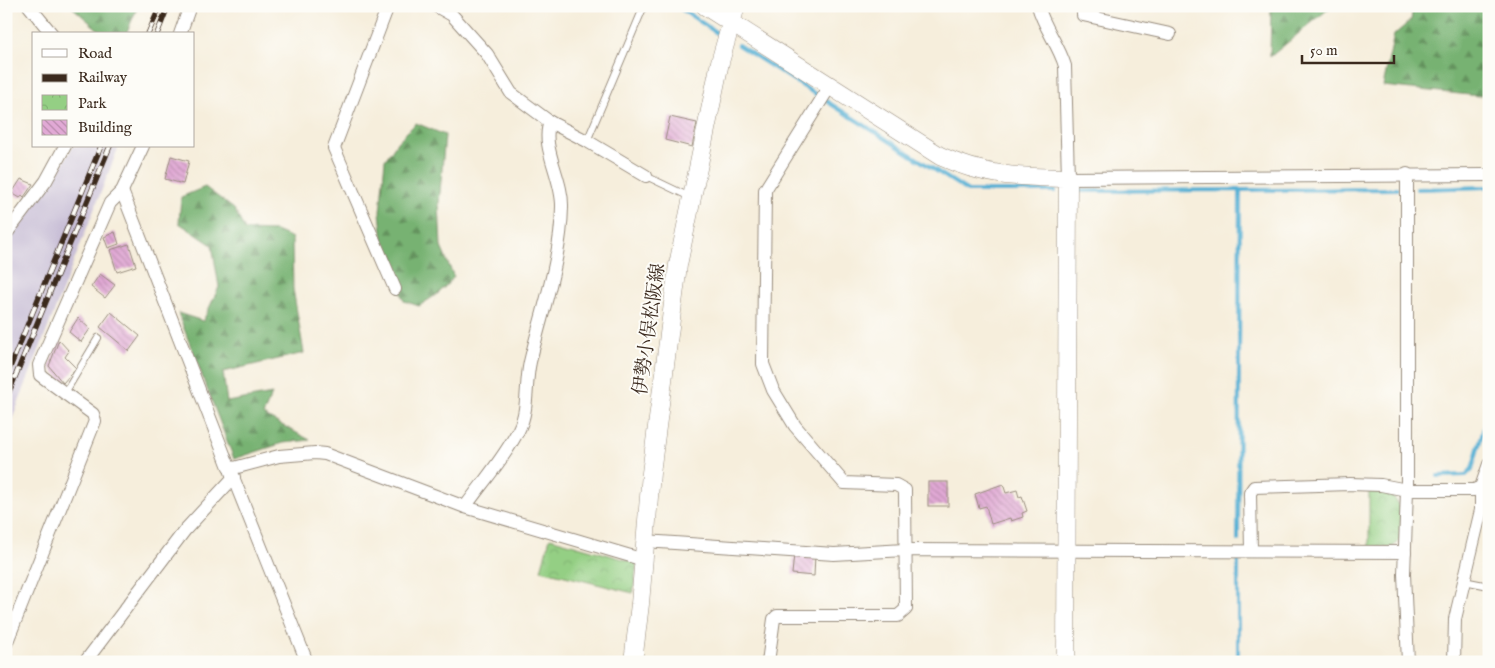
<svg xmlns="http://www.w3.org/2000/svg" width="1495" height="668" font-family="'IM FELL English','Noto Serif JP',serif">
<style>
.railway{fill:#c9bfd7}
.forest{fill:url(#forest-firs);stroke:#596e48}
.park{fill:url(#park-crowns);stroke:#687c51}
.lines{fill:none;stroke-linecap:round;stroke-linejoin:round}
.stream{stroke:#56b0d4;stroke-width:4}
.building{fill:url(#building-back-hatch)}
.lane-casing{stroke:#988c7d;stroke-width:8}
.street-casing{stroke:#988c7d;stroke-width:14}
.secondary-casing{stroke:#988c7d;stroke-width:19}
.lane{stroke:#fff;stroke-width:6}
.street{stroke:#fff;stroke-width:12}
.secondary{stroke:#fff;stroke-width:18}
.rail-casing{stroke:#3b2a1e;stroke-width:5.5}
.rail{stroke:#fdfcf7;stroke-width:4;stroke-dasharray:11;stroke-linecap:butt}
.labels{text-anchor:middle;stroke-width:4;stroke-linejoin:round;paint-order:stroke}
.street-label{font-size:19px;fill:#3b2a1e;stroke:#fdfcf7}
</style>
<defs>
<pattern id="forest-firs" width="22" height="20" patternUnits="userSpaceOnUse" patternTransform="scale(1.25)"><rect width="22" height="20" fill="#77b272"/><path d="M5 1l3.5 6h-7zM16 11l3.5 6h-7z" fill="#63915d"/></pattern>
<pattern id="park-crowns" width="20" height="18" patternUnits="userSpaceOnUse" patternTransform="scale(1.25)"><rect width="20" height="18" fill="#94cf84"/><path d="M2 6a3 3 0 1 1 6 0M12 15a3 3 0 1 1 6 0" fill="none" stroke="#80b272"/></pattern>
<pattern id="building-back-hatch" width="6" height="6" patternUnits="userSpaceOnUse" patternTransform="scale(1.25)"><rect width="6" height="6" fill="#e1a9d5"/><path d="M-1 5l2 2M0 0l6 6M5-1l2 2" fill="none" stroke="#b88aac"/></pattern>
</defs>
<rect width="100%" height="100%" fill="#fdfcf7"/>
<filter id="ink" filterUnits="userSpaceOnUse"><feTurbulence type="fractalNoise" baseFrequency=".02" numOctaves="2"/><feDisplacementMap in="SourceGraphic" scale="10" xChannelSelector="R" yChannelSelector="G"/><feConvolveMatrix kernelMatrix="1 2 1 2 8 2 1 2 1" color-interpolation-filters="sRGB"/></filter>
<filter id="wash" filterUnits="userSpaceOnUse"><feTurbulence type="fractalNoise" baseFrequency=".0096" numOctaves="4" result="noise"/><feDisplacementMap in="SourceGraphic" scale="20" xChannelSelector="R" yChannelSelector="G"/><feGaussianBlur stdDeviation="1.12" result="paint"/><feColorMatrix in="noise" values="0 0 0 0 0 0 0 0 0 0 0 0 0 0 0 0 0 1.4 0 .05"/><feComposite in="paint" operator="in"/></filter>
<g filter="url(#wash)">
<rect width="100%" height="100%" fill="#f6eedc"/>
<!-- railway -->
<polygon class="railway" points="73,146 119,146 6,435 6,240 54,180"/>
<!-- forest -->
<g class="forest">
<polygon points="71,6 138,6 126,34 103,34"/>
<polygon points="1271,6 1332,6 1270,57"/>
<polygon points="1413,6 1489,6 1489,91 1479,96 1383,86 1394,35 1411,20"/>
<polygon points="416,123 445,135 439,204 441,247 454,277 439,293 419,306 404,301 384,253 380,212 385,160 398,141"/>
<polygon points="205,187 234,209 245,230 276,231 292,238 293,289 304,353 223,372 227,402 272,394 263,415 310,440 283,443 234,459 178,313 203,321 219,287 212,245 179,223 181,197"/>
</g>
<!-- park -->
<g class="park">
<path d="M 1369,490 C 1405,491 1400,511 1400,539 L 1392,548 L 1369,548 Z"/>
<polygon points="550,538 637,563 633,593 541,570"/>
</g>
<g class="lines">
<!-- stream -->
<g class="stream">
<polyline points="677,6 717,33"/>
<polyline points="738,45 968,191 1055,191"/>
<polyline points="1417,189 1489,187"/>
<polyline points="1240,190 1397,189"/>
<polyline points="1080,191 1240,190 1238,540"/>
<polyline points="1438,476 1466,475 1472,469 1489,410"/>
<polyline points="1238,662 1238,561"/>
</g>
</g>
<g id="blocks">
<!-- building -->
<g class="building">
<polygon points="670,117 697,123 692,147 665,140"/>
<polygon points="171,156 189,161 183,184 165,179"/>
<polygon points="21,179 33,184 24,197 22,195 20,198 12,193"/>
<polygon points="115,232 119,244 108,248 104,237"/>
<polygon points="129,244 136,266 117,272 110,250"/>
<polygon points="100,274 115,285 105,298 91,287"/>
<polygon points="111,312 140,336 129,351 100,327"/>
<polygon points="78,318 90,329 81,342 69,332"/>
<polygon points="59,340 69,351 65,357 76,368 63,383 49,366"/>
<rect x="928" y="482" width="20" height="24"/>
<polygon points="1003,484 1006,493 1017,490 1019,497 1022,496 1027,511 1022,513 1023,517 1011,521 1010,518 991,524 986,506 979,508 975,494"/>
<polygon points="794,554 815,555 814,576 792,574"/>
</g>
</g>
</g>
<g filter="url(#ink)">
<use href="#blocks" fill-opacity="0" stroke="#988c7d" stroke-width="1"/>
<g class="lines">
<!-- lane casing -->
<g class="lane-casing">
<g id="lane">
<polyline points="587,141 644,6"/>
<polyline points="646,176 692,198"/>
<polyline points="65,393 98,338"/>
<polyline points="1464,581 1489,586"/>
</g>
</g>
<!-- street casing -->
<g class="street-casing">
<g id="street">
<polyline points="29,6 52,34"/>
<polyline points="388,6 334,148 395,289"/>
<polyline points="436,6 452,15 487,54 511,93 550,122 587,141 646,176"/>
<path d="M 1038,6 C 1044,28 1059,45 1065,66 L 1068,178 L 1489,175"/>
<polyline points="1083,6 1083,15 1170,34"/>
<polyline points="180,34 190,6"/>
<polyline points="1407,174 1407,490 1404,574 1408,662"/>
<polyline points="122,191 229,467 234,468 279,456 315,453 325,454 465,507 644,560"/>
<polyline points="6,234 46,181 65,146"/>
<polyline points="231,472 307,662"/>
<path d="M 465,507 C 483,482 505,457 519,429 C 529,409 525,384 530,362 C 542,311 561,260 562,207 C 563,179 540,146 550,122"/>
<polyline points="645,541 834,554 905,550 1405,552"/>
<polyline points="1251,551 1250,493 1254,487 1350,484 1381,485 1407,490 1474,490 1481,487 1489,464"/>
<polyline points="6,644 95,421 93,414 40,375 39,365 110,203 122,191 143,146"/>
<polyline points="85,662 185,530 234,477"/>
<polyline points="768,662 774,619 777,616 898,616 906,609 905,490 896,485 844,483 795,426 773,390 763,364 765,190 830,86"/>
<polyline points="1454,662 1455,619 1481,510 1481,487"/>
</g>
</g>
<!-- secondary casing -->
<g class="secondary-casing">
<g id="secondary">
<path d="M 705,6 L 940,156 C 986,177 1019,177 1068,178 L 1066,662"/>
<polyline points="633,662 640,604 651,473 678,265 720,62 736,6"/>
</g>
</g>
<!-- lane -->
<use href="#lane" class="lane"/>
<!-- street -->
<use href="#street" class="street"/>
<!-- secondary -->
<use href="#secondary" class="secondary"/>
<!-- rail casing -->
<g class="rail-casing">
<g id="rail">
<polyline points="148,34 160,6"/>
<polyline points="157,34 168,6"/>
<polyline points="6,377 101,146"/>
<polyline points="6,399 110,146"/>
</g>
</g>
<!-- rail -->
<use href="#rail" class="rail"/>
</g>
</g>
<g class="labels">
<!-- street labels -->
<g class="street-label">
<text transform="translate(648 329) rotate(-82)" y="7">伊勢小俣松阪線</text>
</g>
</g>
<!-- margin -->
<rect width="1495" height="668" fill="none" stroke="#fdfcf7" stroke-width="25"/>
<!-- legend -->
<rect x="32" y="32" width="162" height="115" fill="#fdfcf7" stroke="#afa8a0"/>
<rect x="42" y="49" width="25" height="8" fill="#ffffff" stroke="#afa8a0"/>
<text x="78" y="58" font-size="15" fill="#3b2a1e">Road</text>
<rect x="42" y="74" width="25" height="8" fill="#3b2a1e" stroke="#afa8a0"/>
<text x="78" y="82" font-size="15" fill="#3b2a1e">Railway</text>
<rect x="42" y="95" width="25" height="15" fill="url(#park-crowns)" stroke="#afa8a0"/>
<text x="78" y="108" font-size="15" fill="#3b2a1e">Park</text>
<rect x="42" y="120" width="25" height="15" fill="url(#building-back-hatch)" stroke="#afa8a0"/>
<text x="78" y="132" font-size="15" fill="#3b2a1e">Building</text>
<!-- scale -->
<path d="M1302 55v8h92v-8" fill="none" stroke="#3b2a1e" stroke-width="2.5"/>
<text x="1310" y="55" font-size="15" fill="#3b2a1e" stroke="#fdfcf7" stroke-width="4" paint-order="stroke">50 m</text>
</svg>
